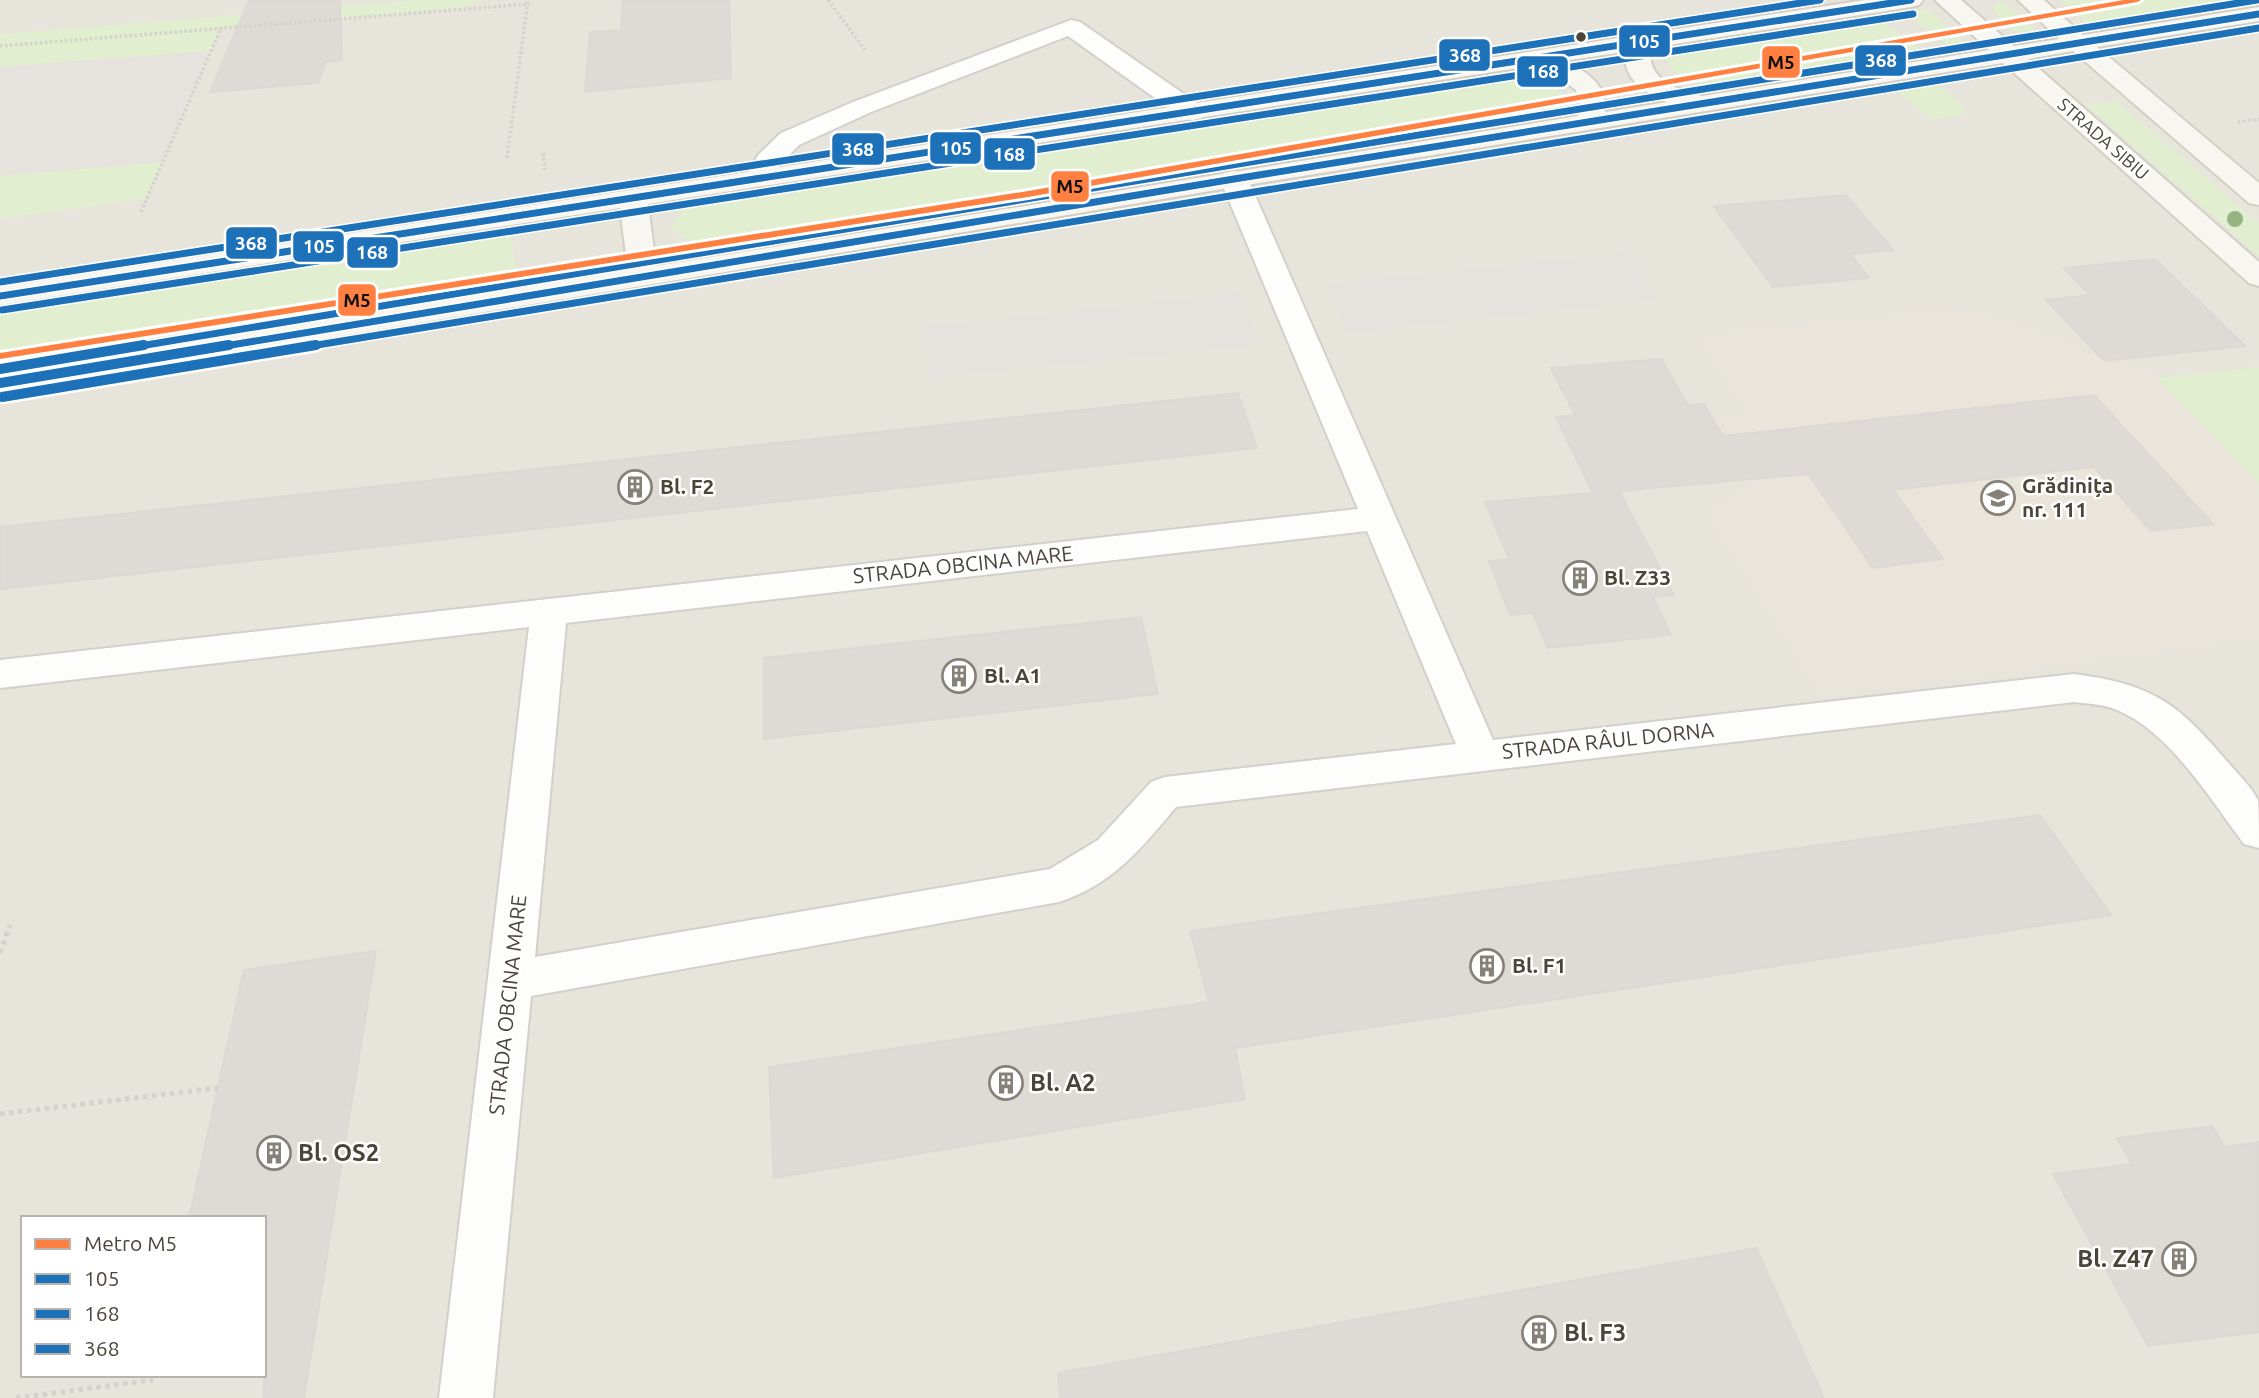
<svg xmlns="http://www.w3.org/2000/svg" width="2259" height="1398" font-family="Ubuntu,sans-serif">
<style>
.residential{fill:#e7e4dc;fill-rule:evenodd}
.education{fill:#eae5da}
.green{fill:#e1eecf}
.parking{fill:#e6e3df}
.building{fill:#dedbd6;stroke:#dcd9d4;stroke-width:2}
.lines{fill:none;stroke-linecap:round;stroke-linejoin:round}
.street-casing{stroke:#d2d0cb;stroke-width:4}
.secondary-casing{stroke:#d3cfc5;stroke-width:4}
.path-far1{stroke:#d3d2cc;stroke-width:3.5;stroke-dasharray:2.5 2.5;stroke-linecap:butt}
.path{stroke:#d3d2cc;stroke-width:5;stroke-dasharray:4.5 4.5;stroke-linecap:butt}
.street{fill:#fdfdfc;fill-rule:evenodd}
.secondary{fill:#f7f6f1;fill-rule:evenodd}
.bus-1-far1-casing{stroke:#fff;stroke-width:10}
.bus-1-casing{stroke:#fff;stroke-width:15}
.bus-2-far1-casing{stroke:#fff;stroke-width:10}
.bus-2-casing{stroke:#fff;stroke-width:15}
.bus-3-far1-casing{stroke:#fff;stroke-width:10}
.bus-3-casing{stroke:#fff;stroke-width:15}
.bus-1-far1{stroke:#1d71b8;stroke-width:7}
.bus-1{stroke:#1d71b8;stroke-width:10}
.bus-2-far1{stroke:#1d71b8;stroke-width:7}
.bus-2{stroke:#1d71b8;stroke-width:10}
.bus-3-far1{stroke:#1d71b8;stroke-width:7}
.bus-3{stroke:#1d71b8;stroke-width:10}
.metro-1-casing{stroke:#fff;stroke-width:6}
.metro-1{fill:#ff8040;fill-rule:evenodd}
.tree{fill:#96b382}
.bus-dot{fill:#4b4439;stroke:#fff;stroke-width:2.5}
.labels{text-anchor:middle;stroke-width:5;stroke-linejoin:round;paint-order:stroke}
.far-street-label{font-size:18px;fill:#4b4439;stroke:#fff}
.poi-label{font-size:21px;font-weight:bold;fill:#4b4439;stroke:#fff;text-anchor:start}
.street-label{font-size:21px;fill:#4b4439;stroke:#fff}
.near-poi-label{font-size:24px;font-weight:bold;fill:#4b4439;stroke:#fff;text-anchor:start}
.line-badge{stroke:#fff;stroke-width:2.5}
.badge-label{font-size:19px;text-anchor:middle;font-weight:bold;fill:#fff}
.pale-badge-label{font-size:19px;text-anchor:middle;font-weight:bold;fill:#111}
</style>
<rect width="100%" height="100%" fill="#f4f2ee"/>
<!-- residential -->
<path class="residential" d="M 0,0 L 2259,0 L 2259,1398 L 0,1398 ZM 23,1218 L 264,1218 L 264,1375 L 23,1375 Z"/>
<!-- education -->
<polygon class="education" points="1972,311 2157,378 2259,483 2259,635 1824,694 1710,512 1762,484 1720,419 1752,414 1701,338"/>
<!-- green -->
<g class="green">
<polygon points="417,0 483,0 453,10 221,28 211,51 0,67 0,34"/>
<path d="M 2001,0 L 2038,33 C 2016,41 2005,23 1992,9 Z"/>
<polygon points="2060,0 2254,0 2091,28"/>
<polygon points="1928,9 1968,45 1952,48 1904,13"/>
<path d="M 1878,18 L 1923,50 L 1715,85 C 1694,83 1677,82 1667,61 L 1674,53 Z"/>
<path d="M 1514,75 C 1540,78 1556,78 1567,103 L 1549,116 L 707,245 L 683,238 L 671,227 L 682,212 L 700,202 Z"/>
<polygon points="1937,84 1965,107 1965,112 1961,115 1933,120 1896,91"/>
<polygon points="2116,101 2259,223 2259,256 2085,104"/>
<polygon points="163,162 146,199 0,219 0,176"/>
<polygon points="510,231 518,281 0,361 0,309"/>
<polygon points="2259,367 2259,483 2157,378"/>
</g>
<!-- parking -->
<g class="parking">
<polygon points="211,51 163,162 0,176 0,67"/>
<polygon points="1625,253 1658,300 1346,333 1324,284"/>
<polygon points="1241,293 1262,344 930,378 922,327"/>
</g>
<!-- building -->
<g class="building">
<polygon points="249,0 340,0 342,60 326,62 318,83 210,92"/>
<polygon points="623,0 729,0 731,78 585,92 590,32 621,30"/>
<polygon points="1846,195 1893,250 1850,254 1869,278 1773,287 1714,206"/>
<polygon points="2155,259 2245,346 2104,361 2046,300 2090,295 2064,268"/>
<polygon points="1661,359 1688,405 1704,404 1723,436 2094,395 2213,524 2151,531 2094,467 1893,490 1943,559 1873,568 1808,474 1619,491 1674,595 1653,597 1671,635 1548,648 1533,613 1510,615 1489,561 1509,559 1485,502 1593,493 1556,417 1575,415 1551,368"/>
<polygon points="1238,393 1257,448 0,589 0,527"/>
<polygon points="1141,617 1158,694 764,739 764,658"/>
<polygon points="2040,815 2111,915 1235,1048 1245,1099 774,1178 769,1067 1209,1002 1190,931"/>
<polygon points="376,951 304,1398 264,1398 264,1218 189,1218 244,970"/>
<polygon points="2212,1126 2225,1147 2259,1142 2259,1332 2148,1346 2053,1174 2132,1164 2117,1138"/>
<polygon points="1756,1248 1824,1398 1060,1398 1058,1373"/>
</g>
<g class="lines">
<!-- street casing -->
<g class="street-casing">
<g id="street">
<polygon points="1071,20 1080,22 1201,106 1205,112 1201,118 1192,120 1183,118 1068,36 871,112 799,145 780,164 770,184 760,186 750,184 746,178 758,155 781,133 853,102"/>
<path d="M 1234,171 L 1244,173 L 1248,179 L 1493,740 L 2074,674 C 2149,684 2175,700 2224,758 C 2235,771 2250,785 2258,800 C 2259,812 2259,835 2259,848 L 2244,844 C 2211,800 2169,731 2117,710 C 2103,704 2089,704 2074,702 L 1176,807 C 1141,849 1113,884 1059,902 L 531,996 L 493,1398 L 439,1398 L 529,627 L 0,688 L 0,660 L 1358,509 L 1220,179 L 1224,173 ZM 1367,531 L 1456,744 L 1165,777 L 1151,782 L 1098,840 L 1050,869 L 535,957 L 566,623 Z"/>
</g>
</g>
<!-- secondary casing -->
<g class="secondary-casing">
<path id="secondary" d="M 1865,0 L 1923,0 L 1919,5 L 1911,7 L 1650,48 C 1648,81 1675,88 1702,96 L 1989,50 L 1935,0 L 1961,0 L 2014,46 L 2059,39 L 2018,0 L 2044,0 L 2083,35 L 2259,7 L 2259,21 L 2097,47 L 2259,183 L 2259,205 L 2249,203 L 2073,51 L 2028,59 L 2259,262 L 2259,286 L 2249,283 L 2003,63 L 1234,187 L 0,393 L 0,373 L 628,270 L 620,208 L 0,305 L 0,287 ZM 1625,52 C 1623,79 1644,93 1667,102 L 1605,112 C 1608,84 1585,70 1563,61 ZM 1531,66 L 1561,79 L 1576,90 L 1580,108 L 1578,116 L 656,266 L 648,204 Z"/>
</g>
<!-- path-far1 -->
<g class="path-far1">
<polyline points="828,0 865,50"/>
<polyline points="0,46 529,4"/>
<polyline points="2238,122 2259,119"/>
<polyline points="543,153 545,170"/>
<polyline points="507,158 528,0"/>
<polyline points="141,212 221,28"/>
</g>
<!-- path -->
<g class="path">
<polyline points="0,953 10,925"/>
<polyline points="0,1114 218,1088"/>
<polyline points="16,1398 153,1380"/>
</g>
<!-- street -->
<use href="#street" class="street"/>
<!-- secondary -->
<use href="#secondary" class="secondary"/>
<!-- bus-1-far1 casing -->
<g class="bus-1-far1-casing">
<g id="bus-1-far1">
<polyline points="0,296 1911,0"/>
<polyline points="219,347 1234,179 2259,14"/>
</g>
</g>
<!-- bus-1 casing -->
<g class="bus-1-casing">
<polyline id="bus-1" points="0,383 229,345"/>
</g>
<!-- bus-2-far1 casing -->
<g class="bus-2-far1-casing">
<g id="bus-2-far1">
<polyline points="2,310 1913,14"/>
<polyline points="305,347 2259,28"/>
</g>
</g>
<!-- bus-2 casing -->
<g class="bus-2-casing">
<polyline id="bus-2" points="2,397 316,345"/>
</g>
<!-- bus-3-far1 casing -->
<g class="bus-3-far1-casing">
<g id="bus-3-far1">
<polyline points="0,282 1820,0"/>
<polyline points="134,347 1232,165 2257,0"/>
</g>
</g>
<!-- bus-3 casing -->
<g class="bus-3-casing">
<polyline id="bus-3" points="0,369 144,345"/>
</g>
<!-- bus-1-far1 -->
<use href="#bus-1-far1" class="bus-1-far1"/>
<!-- bus-1 -->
<use href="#bus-1" class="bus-1"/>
<!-- bus-2-far1 -->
<use href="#bus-2-far1" class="bus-2-far1"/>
<!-- bus-2 -->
<use href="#bus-2" class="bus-2"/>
<!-- bus-3-far1 -->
<use href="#bus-3-far1" class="bus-3-far1"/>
<!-- bus-3 -->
<use href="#bus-3" class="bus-3"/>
<!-- metro-1 casing -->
<g class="metro-1-casing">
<polygon id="metro-1" points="2124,0 2141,0 2137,2 1028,197 0,359 0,353 1028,191"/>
</g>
<!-- metro-1 -->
<use href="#metro-1" class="metro-1"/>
</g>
<!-- trees -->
<circle class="tree" cx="2235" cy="219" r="8"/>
<!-- icons -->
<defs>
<g id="building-ring" transform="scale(1.75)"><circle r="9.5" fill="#fff" stroke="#868178" stroke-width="1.5"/><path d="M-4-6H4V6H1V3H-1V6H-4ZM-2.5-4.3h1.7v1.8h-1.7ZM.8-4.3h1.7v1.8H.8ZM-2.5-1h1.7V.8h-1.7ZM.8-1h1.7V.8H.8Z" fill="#868178"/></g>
<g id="school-ring" transform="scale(1.75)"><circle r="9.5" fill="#fff" stroke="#868178" stroke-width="1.5"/><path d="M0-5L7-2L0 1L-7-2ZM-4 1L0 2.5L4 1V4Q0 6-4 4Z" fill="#868178"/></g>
</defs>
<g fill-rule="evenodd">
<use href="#building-ring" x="635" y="487"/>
<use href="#school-ring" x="1998" y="498"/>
<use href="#building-ring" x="1580" y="578"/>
<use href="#building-ring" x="959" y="676"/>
<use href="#building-ring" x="1487" y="966"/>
<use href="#building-ring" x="1006" y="1083"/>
<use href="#building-ring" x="274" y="1153"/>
<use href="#building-ring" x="2179" y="1259"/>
<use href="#building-ring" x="1539" y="1333"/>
</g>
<!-- markers -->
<circle class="bus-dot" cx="1581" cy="37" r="6"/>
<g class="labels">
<!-- far-street labels -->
<g class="far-street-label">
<text transform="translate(2103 139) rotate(41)" y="6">STRADA SIBIU</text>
</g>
<!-- poi labels -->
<g class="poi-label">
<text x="2022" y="493">Grădinița<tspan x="2022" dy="24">nr. 111</tspan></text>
<text x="660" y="494">Bl. F2</text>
<text x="1604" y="585">Bl. Z33</text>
<text x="984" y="683">Bl. A1</text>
<text x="1512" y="973">Bl. F1</text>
</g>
<!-- street labels -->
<g class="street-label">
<text transform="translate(963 565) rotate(-6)" y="7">STRADA OBCINA MARE</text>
<text transform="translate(1608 741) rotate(-6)" y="7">STRADA RÂUL DORNA</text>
<text transform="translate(508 1005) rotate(-84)" y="7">STRADA OBCINA MARE</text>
</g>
<!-- near-poi labels -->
<g class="near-poi-label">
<text x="1030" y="1091">Bl. A2</text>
<text x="298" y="1161">Bl. OS2</text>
<text x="2154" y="1267" text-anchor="end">Bl. Z47</text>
<text x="1564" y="1341">Bl. F3</text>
</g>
</g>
<g class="line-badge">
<rect x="1618" y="24" width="53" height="34" rx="7" fill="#1d71b8"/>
<rect x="1438" y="38" width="53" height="34" rx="7" fill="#1d71b8"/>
<rect x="1854" y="44" width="53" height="33" rx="7" fill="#1d71b8"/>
<rect x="1761" y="45" width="40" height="34" rx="7" fill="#ff8040"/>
<rect x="1516" y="55" width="53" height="33" rx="7" fill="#1d71b8"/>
<rect x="929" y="131" width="53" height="34" rx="7" fill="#1d71b8"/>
<rect x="831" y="132" width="54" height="34" rx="7" fill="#1d71b8"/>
<rect x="983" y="137" width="53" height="34" rx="7" fill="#1d71b8"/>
<rect x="1050" y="170" width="40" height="33" rx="7" fill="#ff8040"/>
<rect x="225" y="226" width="53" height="34" rx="7" fill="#1d71b8"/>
<rect x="292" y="230" width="53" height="33" rx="7" fill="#1d71b8"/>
<rect x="346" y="236" width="53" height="33" rx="7" fill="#1d71b8"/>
<rect x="337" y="283" width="40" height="34" rx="7" fill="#ff8040"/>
</g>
<g class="badge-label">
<text x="1644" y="48">105</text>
<text x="1465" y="62">368</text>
<text x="1881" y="67">368</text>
<text x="1543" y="78">168</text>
<text x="956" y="155">105</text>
<text x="858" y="156">368</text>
<text x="1009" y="161">168</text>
<text x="251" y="250">368</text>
<text x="319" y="253">105</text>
<text x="372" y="259">168</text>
</g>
<g class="pale-badge-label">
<text x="1781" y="69">M5</text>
<text x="1070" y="193">M5</text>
<text x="357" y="307">M5</text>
</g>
<!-- legend -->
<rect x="21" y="1216" width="245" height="161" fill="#ffffff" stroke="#b7b4b0" stroke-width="2"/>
<rect x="35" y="1239" width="35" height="10" fill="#ff8040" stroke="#b7b4b0" stroke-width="2"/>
<text x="84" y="1251" font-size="21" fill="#4b4439">Metro M5</text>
<rect x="35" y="1274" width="35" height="10" fill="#1d71b8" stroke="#b7b4b0" stroke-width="2"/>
<text x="84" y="1286" font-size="21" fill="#4b4439">105</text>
<rect x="35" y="1309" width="35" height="10" fill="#1d71b8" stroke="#b7b4b0" stroke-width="2"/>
<text x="84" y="1321" font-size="21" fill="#4b4439">168</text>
<rect x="35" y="1344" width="35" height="10" fill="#1d71b8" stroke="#b7b4b0" stroke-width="2"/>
<text x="84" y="1356" font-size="21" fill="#4b4439">368</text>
</svg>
